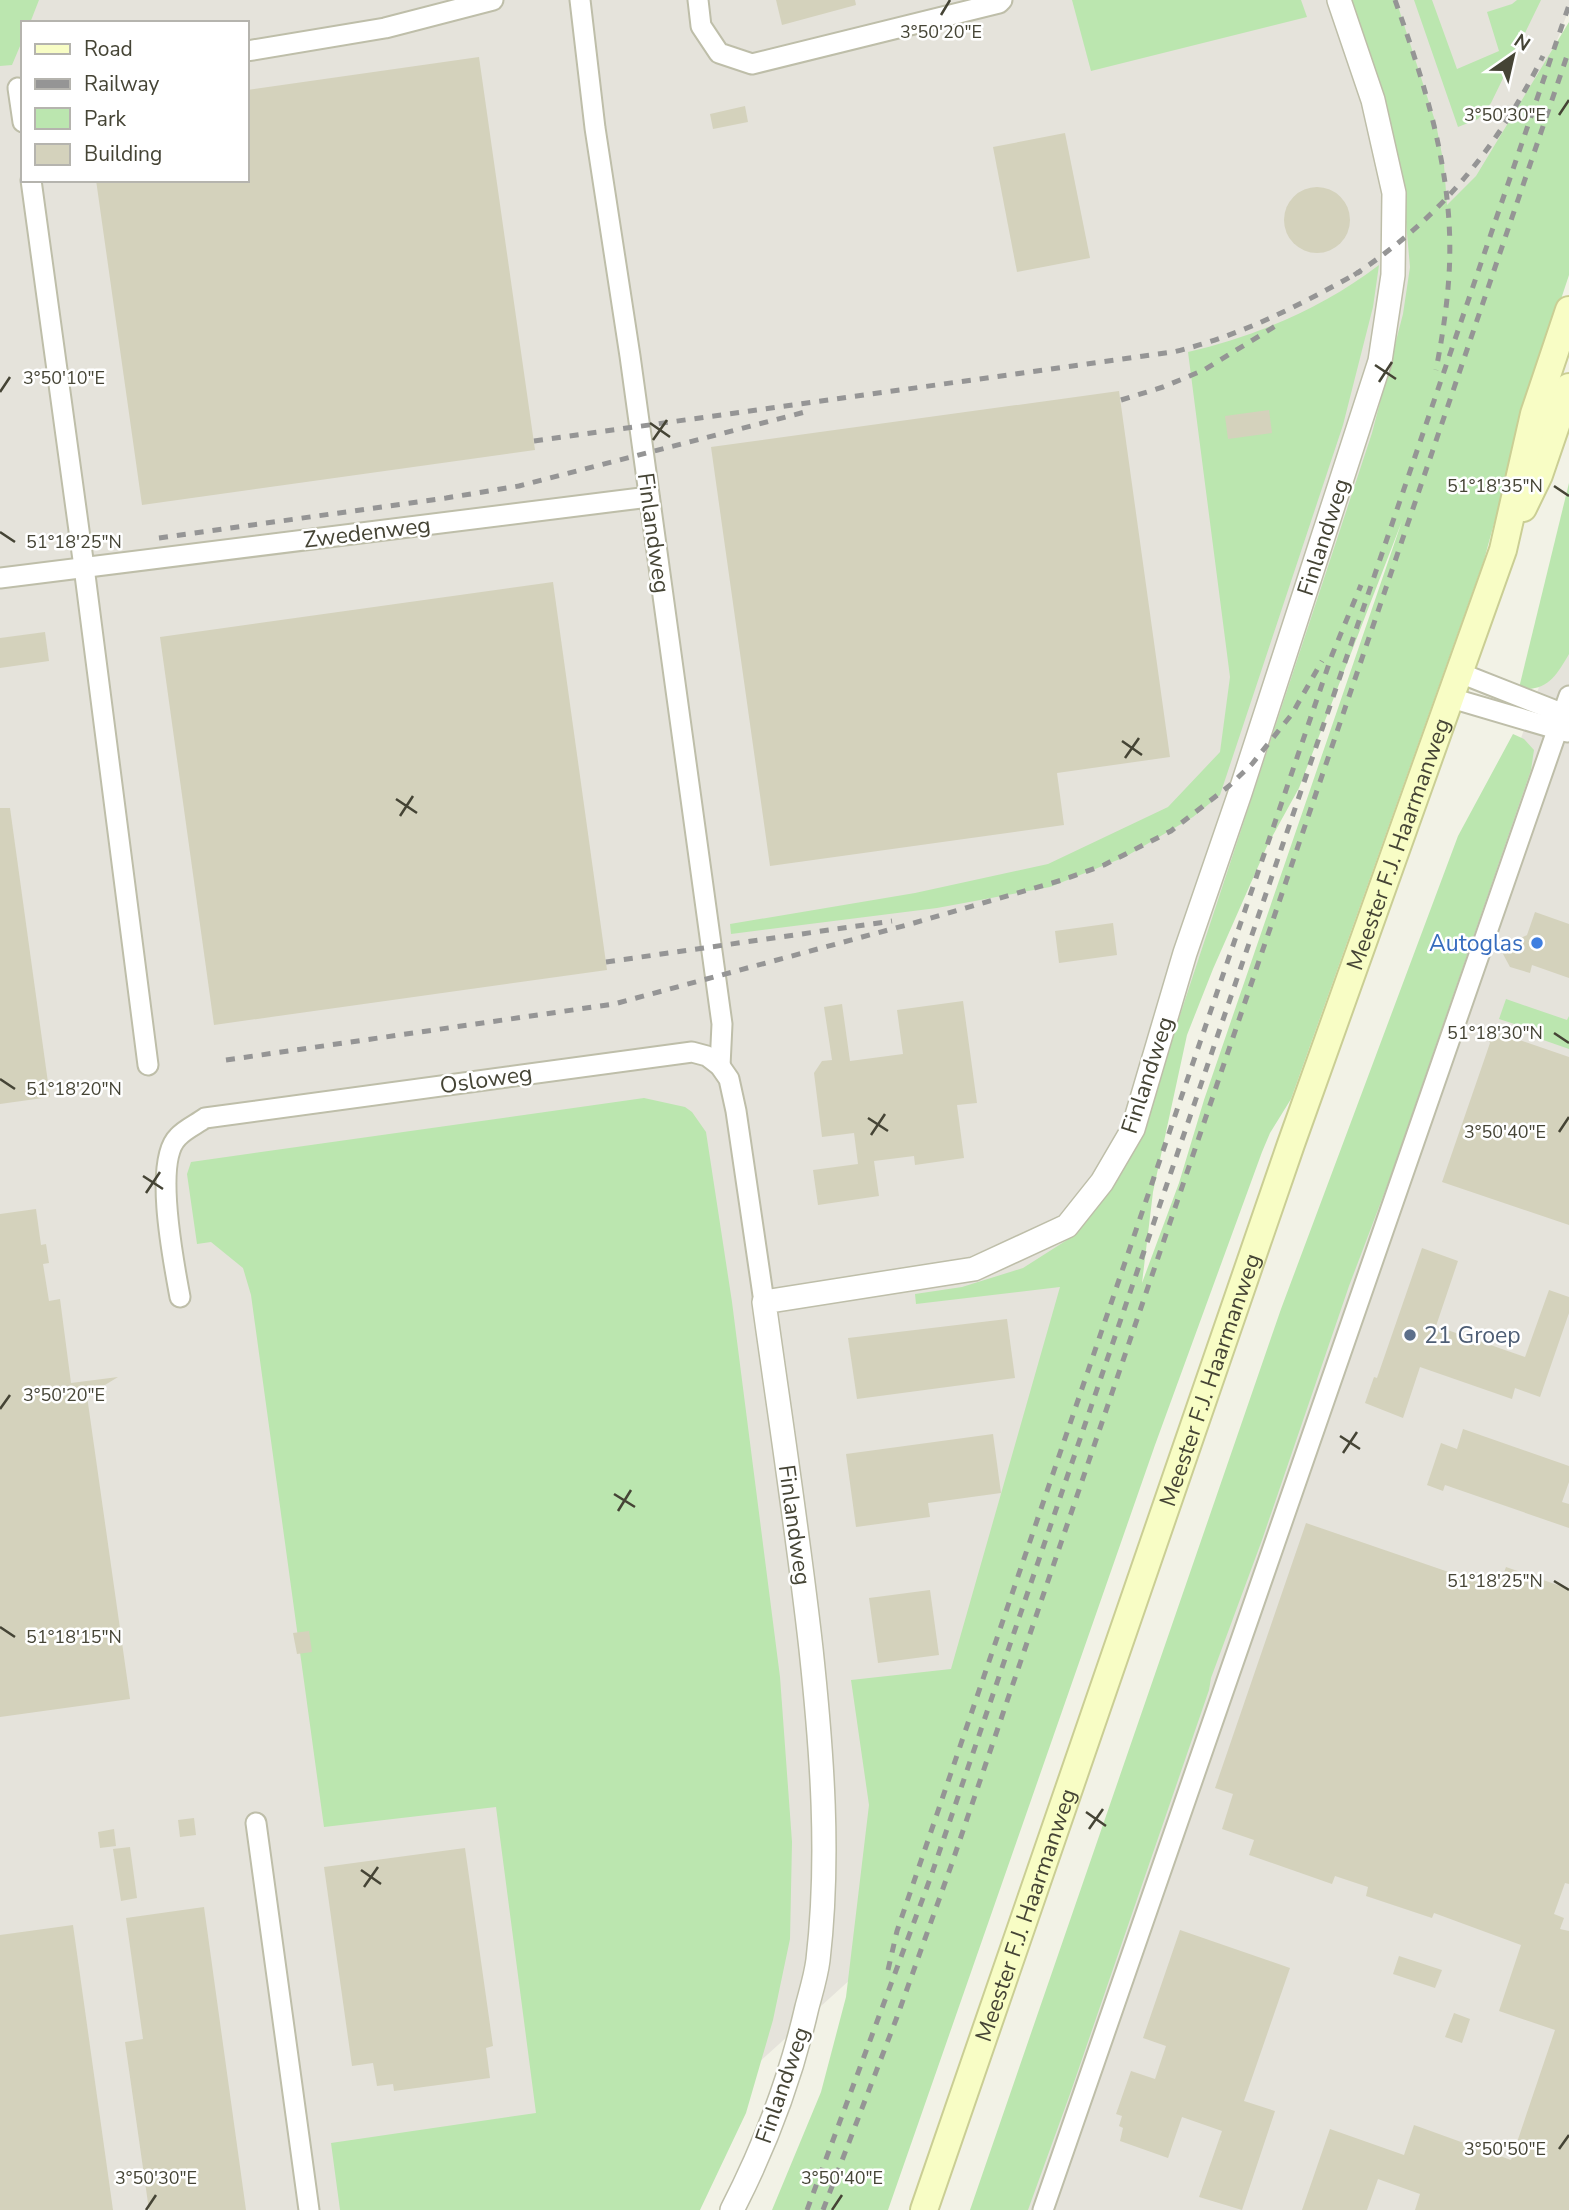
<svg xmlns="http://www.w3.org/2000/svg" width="1569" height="2210" font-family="'Nunito Sans',sans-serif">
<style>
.industrial{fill:#e5e3db;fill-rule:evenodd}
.green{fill:#bbe6af;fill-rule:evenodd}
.building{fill:#d4d2bc}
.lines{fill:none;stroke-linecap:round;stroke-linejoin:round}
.minor-casing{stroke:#bebea9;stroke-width:23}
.tertiary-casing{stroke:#bebea9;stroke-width:26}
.secondary-casing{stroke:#cace94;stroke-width:30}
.minor{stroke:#fff;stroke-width:19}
.tertiary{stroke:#fff;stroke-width:23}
.secondary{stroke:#f8fdc5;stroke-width:26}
.rail{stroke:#959595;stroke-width:5;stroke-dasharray:9 9;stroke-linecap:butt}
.ticks{fill:none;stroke:#454435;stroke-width:2.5}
.shop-dot{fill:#3f7fe0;stroke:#fff;stroke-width:2.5}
.service-dot{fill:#5c6f8a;stroke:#fff;stroke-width:2.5}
.labels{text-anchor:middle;stroke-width:5;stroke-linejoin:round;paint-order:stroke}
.street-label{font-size:23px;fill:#454435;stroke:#fff}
.shop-label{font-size:23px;fill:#366cbe;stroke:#fff;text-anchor:end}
.service-label{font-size:23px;fill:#4e5e75;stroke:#fff;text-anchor:start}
.ticks-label{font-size:18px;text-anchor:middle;fill:#454435;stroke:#fff;stroke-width:5;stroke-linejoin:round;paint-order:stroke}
</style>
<rect width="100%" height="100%" fill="#f2f2e6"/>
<!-- industrial -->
<g class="industrial">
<path d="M 0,0 L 1569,0 L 1569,9 L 1086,1275 L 874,1958 L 724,2094 L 651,2210 L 0,2210 ZM 23,23 L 247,23 L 247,180 L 23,180 Z"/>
<polygon points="1569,602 1569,2210 1002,2210"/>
</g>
<!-- green -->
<g class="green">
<polygon points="0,0 39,0 30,23 23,23 23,39 12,65 0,66"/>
<polygon points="1072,0 1301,0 1307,17 1091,71"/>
<path d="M 1348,0 L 1396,0 L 1436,124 L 1444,165 L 1447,205 L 1476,176 L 1569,22 L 1569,275 L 1529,396 L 1484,560 L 1291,1099 L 1270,1133 L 1262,1152 L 1155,1445 L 888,2210 L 772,2210 L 821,2092 L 846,1997 L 869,1805 L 851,1680 L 951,1669 L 1060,1287 L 916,1304 L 915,1294 L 962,1287 L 1023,1268 L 1067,1240 L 1098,1207 L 1128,1160 L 1155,1091 L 1372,433 L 1403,314 L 1410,267 L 1404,200 L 1388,114 ZM 1402,521 L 1204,1100 L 1179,1183 L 1142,1283 L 1153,1192 L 1187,1035 L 1213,969 L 1268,844 L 1299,788 Z"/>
<polygon points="1414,0 1432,0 1457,69 1499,51 1487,12 1512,4 1517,0 1541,0 1491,103 1478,119 1458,127"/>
<path d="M 1379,265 L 1373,307 L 1343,425 L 1220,795 L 1193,817 L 1125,857 L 1050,887 L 937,908 L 731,934 L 730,924 L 915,893 L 1048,864 L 1168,807 L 1220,752 L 1230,677 L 1188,352 C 1256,336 1323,308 1379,265 Z"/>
<path d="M 1569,483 L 1569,654 C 1557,675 1546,693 1519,688 Z"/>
<polygon points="1513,734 1524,739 1534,750 1531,770 1390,1178 1349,1286 1262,1540 1211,1678 1209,1690 1070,2094 1028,2210 970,2210 1281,1309 1458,836"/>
<polygon points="1506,999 1567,1020 1569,1016 1569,1049 1529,1035 1530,1029 1499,1019"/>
<polygon points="644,1098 685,1107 692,1112 706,1132 732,1302 780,1677 792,1842 790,1939 773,2020 746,2113 700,2210 340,2210 331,2143 536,2113 496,1807 324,1827 251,1295 243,1268 211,1242 197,1244 187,1174 191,1162"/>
</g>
<!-- building -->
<g class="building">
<polygon points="776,0 855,0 856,5 782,25"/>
<polygon points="479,57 535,450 142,505 96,180 247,180 247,90"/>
<polygon points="745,106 748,122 713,129 710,114"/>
<polygon points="1065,133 1090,258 1017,272 993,147"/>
<circle cx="1317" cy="220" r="33"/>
<polygon points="1119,391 1170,757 1057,773 1064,825 770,866 711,447"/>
<polygon points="1269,410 1272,433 1228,439 1225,416"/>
<polygon points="553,582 607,970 214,1025 160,637"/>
<polygon points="45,632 49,661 0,668 0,638"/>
<polygon points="0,808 10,808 50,1097 0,1104"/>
<polygon points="1535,912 1569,924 1569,978 1532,965 1530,973 1510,967 1503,954 1506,945 1527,935"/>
<polygon points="1113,923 1117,955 1059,963 1055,931"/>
<polygon points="963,1001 977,1103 957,1105 964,1158 915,1165 914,1156 874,1161 879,1196 818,1205 813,1170 858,1164 854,1133 822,1137 814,1073 822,1061 832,1060 824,1007 842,1004 850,1061 903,1054 897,1010"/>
<polygon points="1482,1027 1569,1057 1569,1225 1442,1182 1490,1043"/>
<polygon points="36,1209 41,1245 46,1244 49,1263 43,1264 49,1301 60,1299 71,1383 118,1377 87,1396 130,1699 0,1717 0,1214"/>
<polygon points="1422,1248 1458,1261 1436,1326 1525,1357 1549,1290 1569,1297 1569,1313 1540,1397 1515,1388 1512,1399 1420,1367 1403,1418 1365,1403 1374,1377 1377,1378"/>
<polygon points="1007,1319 1015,1378 857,1399 848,1338"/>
<polygon points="1463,1429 1569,1466 1569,1482 1562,1502 1569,1504 1569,1528 1445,1485 1443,1491 1427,1485 1441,1443 1457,1449"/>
<polygon points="993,1434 1001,1493 928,1503 930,1517 856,1527 846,1454"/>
<polygon points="1306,1523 1498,1589 1506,1567 1569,1589 1569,1884 1565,1883 1554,1914 1564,1918 1560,1929 1569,1931 1569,2210 1415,2210 1420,2194 1378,2179 1367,2210 1302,2210 1330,2129 1404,2155 1414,2125 1511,2160 1555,2030 1499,2011 1521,1945 1434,1913 1432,1918 1366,1896 1368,1887 1335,1876 1332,1884 1249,1855 1254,1840 1222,1829 1233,1794 1215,1788"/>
<polygon points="930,1590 939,1655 878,1663 869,1598"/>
<polygon points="309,1631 312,1652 297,1654 293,1633"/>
<polygon points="194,1818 196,1835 180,1837 178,1820"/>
<polygon points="114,1829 116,1846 100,1848 98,1832"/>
<polygon points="130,1847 137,1898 121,1901 113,1849"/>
<polygon points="465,1848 493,2046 486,2048 490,2078 394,2091 393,2084 377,2086 373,2063 352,2066 324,1867"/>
<polygon points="204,1907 246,2210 149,2210 125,2042 143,2039 126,1918"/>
<polygon points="73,1925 113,2210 0,2210 0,1935"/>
<polygon points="1180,1930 1290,1968 1244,2101 1275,2111 1242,2210 1199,2197 1222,2131 1182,2117 1168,2158 1120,2141 1123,2128 1119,2126 1122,2116 1116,2114 1131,2071 1155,2079 1166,2046 1143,2038"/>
<polygon points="1399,1956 1442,1970 1435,1988 1393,1974"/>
<polygon points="1454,2013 1470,2019 1462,2043 1445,2037"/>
</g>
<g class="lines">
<!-- minor casing -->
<g class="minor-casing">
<g id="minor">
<polyline points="580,0 595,128 630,356 722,1024 720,1066"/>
<polyline points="698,0 701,26 719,53 752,64 999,3 1002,0"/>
<polyline points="247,51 385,28 493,0"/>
<polyline points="18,88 23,122"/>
<polyline points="31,180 84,567 148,1065"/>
<polyline points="0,578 649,497"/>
<polyline points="1460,673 1569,716"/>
<polyline points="1451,698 1567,732"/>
<path d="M 180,1297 C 174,1264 153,1161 178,1137 C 185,1129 197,1124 205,1118 L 692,1052 L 707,1056 L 720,1066 L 729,1079 L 736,1111 L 764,1302"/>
<polyline points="256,1823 309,2210"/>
<polyline points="1043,2210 1569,696"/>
</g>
</g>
<!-- tertiary casing -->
<g class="tertiary-casing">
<path id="tertiary" d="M 732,2210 C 765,2146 791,2077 807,2007 C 811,1992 816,1976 818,1960 C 830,1857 822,1752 811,1649 C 798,1533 780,1417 764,1302 L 974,1269 L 1067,1226 L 1102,1182 L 1133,1129 L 1185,953 L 1240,793 L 1380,361 L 1393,275 L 1394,193 L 1373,100 L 1339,0"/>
</g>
<!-- secondary casing -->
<g class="secondary-casing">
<g id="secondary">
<polyline points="1523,508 1539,475 1569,387"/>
<path id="s1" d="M 924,2210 L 1291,1144 L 1503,550 L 1534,414 L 1569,310"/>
</g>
</g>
<!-- minor -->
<use href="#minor" class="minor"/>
<!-- tertiary -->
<use href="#tertiary" class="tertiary"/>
<!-- secondary -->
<use href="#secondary" class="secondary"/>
<!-- rail -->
<g class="rail">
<path d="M 1395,0 C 1427,90 1455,179 1449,275 C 1447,307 1442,339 1436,370"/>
<path d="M 1354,275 C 1440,219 1498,147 1543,56"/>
<polyline points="1121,400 1163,387 1204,370 1277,325"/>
<path d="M 534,441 L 1173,352 C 1241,336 1300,305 1361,271"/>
<polyline points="159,538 446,498 519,486 805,412"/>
<polyline points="606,962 892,921"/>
<polyline points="226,1060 614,1004 914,923 1062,880 1104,865 1171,831 1229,786 1252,764 1292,714 1322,661"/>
<polyline points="888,1970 897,1931 937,1814 1332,655 1361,585"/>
<polyline points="807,2210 930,1879 1569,5"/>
<polyline points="823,2210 897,2017 951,1866 1569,50"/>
</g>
</g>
<!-- ticks -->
<path class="ticks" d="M 941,15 L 950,0M 1559,115 L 1569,100M 1375,365 L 1396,379M 1379,382 L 1392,362M 0,392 L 10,377M 650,423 L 670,437M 653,440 L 667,420M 1554,486 L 1569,496M 0,532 L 15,542M 1122,741 L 1142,755M 1125,758 L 1139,738M 396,799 L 417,813M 400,816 L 413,796M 1554,1033 L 1569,1043M 0,1079 L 15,1089M 868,1118 L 888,1131M 1559,1132 L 1569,1117M 871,1135 L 885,1114M 143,1176 L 163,1189M 146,1193 L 160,1172M 0,1409 L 10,1395M 1340,1436 L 1360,1449M 1343,1453 L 1357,1432M 614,1494 L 635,1507M 618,1511 L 631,1490M 1554,1581 L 1569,1590M 0,1627 L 15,1637M 1086,1812 L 1106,1826M 1089,1829 L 1103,1809M 361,1870 L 381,1884M 364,1887 L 378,1867M 1559,2149 L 1569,2135M 146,2210 L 156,2195M 832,2210 L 842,2195"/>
<!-- markers -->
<circle class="shop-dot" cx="1537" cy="943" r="7"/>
<circle class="service-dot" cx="1410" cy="1335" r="7"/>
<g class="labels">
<!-- street labels -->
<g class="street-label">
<text transform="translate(367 532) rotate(-7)" y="8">Zwedenweg</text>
<text transform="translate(654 533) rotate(82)" y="8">Finlandweg</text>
<text transform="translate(1323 537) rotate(-72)" y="8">Finlandweg</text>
<text dy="8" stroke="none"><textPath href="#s1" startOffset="1446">Meester F.J. Haarmanweg</textPath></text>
<text transform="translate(1147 1075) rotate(-72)" y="8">Finlandweg</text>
<text transform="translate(486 1079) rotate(-8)" y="8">Osloweg</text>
<text dy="8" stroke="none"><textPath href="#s1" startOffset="878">Meester F.J. Haarmanweg</textPath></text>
<text transform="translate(795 1525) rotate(82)" y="8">Finlandweg</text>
<text dy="8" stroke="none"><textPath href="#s1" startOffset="312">Meester F.J. Haarmanweg</textPath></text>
<text transform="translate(782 2085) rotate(-71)" y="8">Finlandweg</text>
</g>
<!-- shop labels -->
<g class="shop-label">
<text x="1523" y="951">Autoglas</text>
</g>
<!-- service labels -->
<g class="service-label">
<text x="1424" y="1343">21 Groep</text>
</g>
</g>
<g class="ticks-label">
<text x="941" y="38">3°50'20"E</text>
<text x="1505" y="121">3°50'30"E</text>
<text x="64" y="384">3°50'10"E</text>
<text x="1495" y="492">51°18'35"N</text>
<text x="74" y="548">51°18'25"N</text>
<text x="1495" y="1039">51°18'30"N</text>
<text x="74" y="1095">51°18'20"N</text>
<text x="1505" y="1138">3°50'40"E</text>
<text x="64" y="1401">3°50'20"E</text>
<text x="1495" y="1587">51°18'25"N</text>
<text x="74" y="1643">51°18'15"N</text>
<text x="1505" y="2155">3°50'50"E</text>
<text x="156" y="2184">3°50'30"E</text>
<text x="842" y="2184">3°50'40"E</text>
</g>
<!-- legend -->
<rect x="21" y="21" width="228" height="161" fill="#ffffff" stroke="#b5b4ae" stroke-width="2"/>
<rect x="35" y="44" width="35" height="10" fill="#f8fdc5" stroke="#b5b4ae" stroke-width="2"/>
<text x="84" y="56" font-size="21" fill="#454435">Road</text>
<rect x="35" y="79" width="35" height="10" fill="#959595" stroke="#b5b4ae" stroke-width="2"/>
<text x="84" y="91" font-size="21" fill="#454435">Railway</text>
<rect x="35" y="108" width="35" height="21" fill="#bbe6af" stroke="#b5b4ae" stroke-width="2"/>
<text x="84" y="126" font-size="21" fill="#454435">Park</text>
<rect x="35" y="144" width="35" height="21" fill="#d4d2bc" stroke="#b5b4ae" stroke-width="2"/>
<text x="84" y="161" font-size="21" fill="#454435">Building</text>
<!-- north arrow -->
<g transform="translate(1513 56) rotate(34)" stroke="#ffffff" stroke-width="5" paint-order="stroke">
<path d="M0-5L12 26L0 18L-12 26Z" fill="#454435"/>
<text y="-10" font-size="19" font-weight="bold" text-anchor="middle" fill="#454435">N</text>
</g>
</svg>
